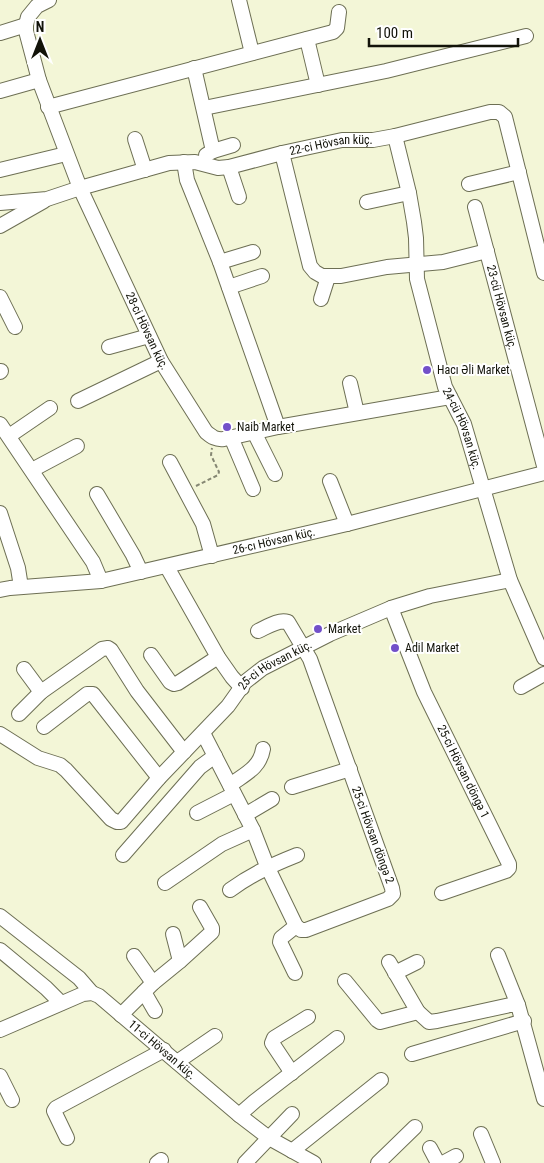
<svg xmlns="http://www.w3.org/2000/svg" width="544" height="1163" font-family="'Roboto Condensed',sans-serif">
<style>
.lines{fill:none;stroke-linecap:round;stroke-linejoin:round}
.minor-casing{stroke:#6d6f54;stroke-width:16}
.path{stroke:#858773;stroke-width:2;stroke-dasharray:4 2.5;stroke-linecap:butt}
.minor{stroke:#fff;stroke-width:14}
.poi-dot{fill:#7250c9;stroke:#fff;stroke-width:2}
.labels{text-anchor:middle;stroke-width:4;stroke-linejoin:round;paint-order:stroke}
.street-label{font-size:12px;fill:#121309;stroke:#fff}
.poi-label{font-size:12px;fill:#121309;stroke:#fff;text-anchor:start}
</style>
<rect width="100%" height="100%" fill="#f3f6d7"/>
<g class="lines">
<!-- minor casing -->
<g class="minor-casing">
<g id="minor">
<path id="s1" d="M 49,0 L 37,6 L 28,17 L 26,25 L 26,31 L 39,80 L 80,188 L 161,361 L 206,432 C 212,437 216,440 224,439 L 278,427 L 450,397"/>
<polyline points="239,0 252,53"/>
<polyline points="0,33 26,25"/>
<polyline points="307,39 318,85"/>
<polyline points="194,68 213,151"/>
<polyline points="0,91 39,80"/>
<polyline points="48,107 333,32 337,28 339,12"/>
<polyline points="204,108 386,71 526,36"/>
<path id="s2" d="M 395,136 L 409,193 L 414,222 L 416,238 L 417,279 L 445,387 L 464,424 L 510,580 L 544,658"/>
<polyline points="135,139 145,170"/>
<polyline points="282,153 310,266 315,272 322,276 341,276 387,267 443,262 487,251"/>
<polyline points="206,155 213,151 233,145"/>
<polyline points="184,162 187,180 220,262 278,427"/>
<polyline points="229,167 239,197"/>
<polyline points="0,170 66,154"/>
<polyline points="469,184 519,172"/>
<polyline points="367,202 409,193"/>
<path id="s3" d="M 0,203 L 47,199 L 80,188 L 169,163 L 195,162 L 218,168 L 229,167 L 282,153 L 342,140 L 373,140 L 395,136 L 490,112 L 499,112 L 505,117 L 544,273"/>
<path id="s4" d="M 475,207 L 544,466"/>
<polyline points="0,226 44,201"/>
<polyline points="220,262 253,252"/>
<polyline points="229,287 262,276"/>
<polyline points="0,297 15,327"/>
<polyline points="321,299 328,277"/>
<polyline points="109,347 149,336"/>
<polyline points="0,372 1,371"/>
<polyline points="350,383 357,413"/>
<polyline points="78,401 161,361"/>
<polyline points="0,424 93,562 101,581"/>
<polyline points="254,432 275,474"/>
<polyline points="9,436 50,408"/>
<polyline points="231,437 253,489"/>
<polyline points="170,462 203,524 212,556"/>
<polyline points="32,470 77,446"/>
<polyline points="330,481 347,524"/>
<polyline points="97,494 133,555 141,572"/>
<polyline points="0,513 18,568 21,587"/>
<polyline points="167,567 218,657 232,677 242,688"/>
<path id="s5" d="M 0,590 L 10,588 L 101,581 L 347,524 L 544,473"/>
<path id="s6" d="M 391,608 L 424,692 L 509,864 L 509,868 L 506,871 L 442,893"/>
<polyline points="151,655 170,682 174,684 178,683 218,657"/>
<polyline points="24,669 41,692"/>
<polyline points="521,687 544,674"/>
<polyline points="19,714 41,692 102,649 108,648 111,650 137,691 184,752"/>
<polyline points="44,727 87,694 93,694 159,778"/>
<path d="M 203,733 L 253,830 L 267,866 L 296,926 L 301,930 L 306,930 L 388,899 L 393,894 L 392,888 L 310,659 L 288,622 C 278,619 267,627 258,631"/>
<path id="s7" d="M 0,734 L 38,758 L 60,765 L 66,770 L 111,819 L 117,822 L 121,822 L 159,778 L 228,706 L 245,682 L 263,668 L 330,634 L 391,608 L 430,596 L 510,580"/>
<path d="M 230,785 C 245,774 260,768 263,749"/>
<polyline points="292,787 350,769"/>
<polyline points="197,813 234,794"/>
<polyline points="245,815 272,799"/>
<polyline points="123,855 200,767 215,756"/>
<polyline points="165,883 222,844 253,830"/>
<path d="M 230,890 C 252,874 272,865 297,855"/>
<polyline points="0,916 79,978 92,993"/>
<polyline points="173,934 180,961"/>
<polyline points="0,950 46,988 61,1003"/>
<polyline points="498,955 518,1005"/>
<polyline points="134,956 153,983"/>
<polyline points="389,962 418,1012 429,1022 437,1021 510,1005 518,1005 544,1099"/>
<polyline points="295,973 280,942 281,938 296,926"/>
<polyline points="395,973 417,962"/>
<polyline points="345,981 377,1020 380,1022 418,1012"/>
<polyline points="144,992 155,1011"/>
<polyline points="121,1015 153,983 180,961 212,932 212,928 200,907"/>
<path id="s8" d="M 0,1030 L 83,994 L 92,993 L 99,996 L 239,1115 L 269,1138 L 314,1163"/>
<polyline points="412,1054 524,1021"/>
<polyline points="177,1062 215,1036"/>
<polyline points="292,1073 272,1043 274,1038 308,1017"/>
<polyline points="0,1076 12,1100"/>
<polyline points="239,1115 255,1101 337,1038"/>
<polyline points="481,1134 493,1163"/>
<polyline points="67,1138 54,1111 56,1108 164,1050"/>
<polyline points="430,1148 438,1163"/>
<polyline points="292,1151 381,1080"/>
<polyline points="157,1163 161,1160"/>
<polyline points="245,1163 292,1114"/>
<polyline points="378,1163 415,1127"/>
<polyline points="443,1163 456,1156"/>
</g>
</g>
<!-- path -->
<polyline class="path" points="196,486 218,475 219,472 211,455 212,448"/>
<!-- minor -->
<use href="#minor" class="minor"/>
</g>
<!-- markers -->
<g class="poi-dot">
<circle cx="427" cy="370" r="5"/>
<circle cx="227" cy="427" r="5"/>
<circle cx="318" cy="629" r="5"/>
<circle cx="395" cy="648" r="5"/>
</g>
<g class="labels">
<!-- street labels -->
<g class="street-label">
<text dy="4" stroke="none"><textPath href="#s3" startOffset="340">22-ci Hövsan küç.</textPath></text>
<text dy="4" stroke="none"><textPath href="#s4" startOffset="104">23-cü Hövsan küç.</textPath></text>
<text dy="4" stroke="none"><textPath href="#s1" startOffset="366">28-ci Hövsan küç.</textPath></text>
<text dy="4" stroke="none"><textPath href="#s2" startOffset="302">24-cü Hövsan küç.</textPath></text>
<text dy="4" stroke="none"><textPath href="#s5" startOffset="279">26-cı Hövsan küç.</textPath></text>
<text dy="4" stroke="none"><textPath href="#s7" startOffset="375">25-ci Hövsan küç.</textPath></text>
<text dy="4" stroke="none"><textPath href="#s6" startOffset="179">25-ci Hövsan döngə 1</textPath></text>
<text transform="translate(373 835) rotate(70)" y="4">25-ci Hövsan döngə 2</text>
<text dy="4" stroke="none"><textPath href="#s8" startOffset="190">11-ci Hövsan küç.</textPath></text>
</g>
<!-- poi labels -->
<g class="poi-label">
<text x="437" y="374">Hacı Əli Market</text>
<text x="237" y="431">Naib Market</text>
<text x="328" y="633">Market</text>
<text x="405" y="652">Adil Market</text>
</g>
</g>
<!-- north arrow -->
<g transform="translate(40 40)" stroke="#ffffff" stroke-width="4" paint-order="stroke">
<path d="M0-4L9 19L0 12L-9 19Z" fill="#121309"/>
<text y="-8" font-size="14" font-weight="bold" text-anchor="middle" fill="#121309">N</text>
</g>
<!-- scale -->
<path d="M369 38v8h149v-8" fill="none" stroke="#121309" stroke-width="2.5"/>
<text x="376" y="38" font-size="15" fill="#121309" stroke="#ffffff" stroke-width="4" paint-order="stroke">100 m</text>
</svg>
